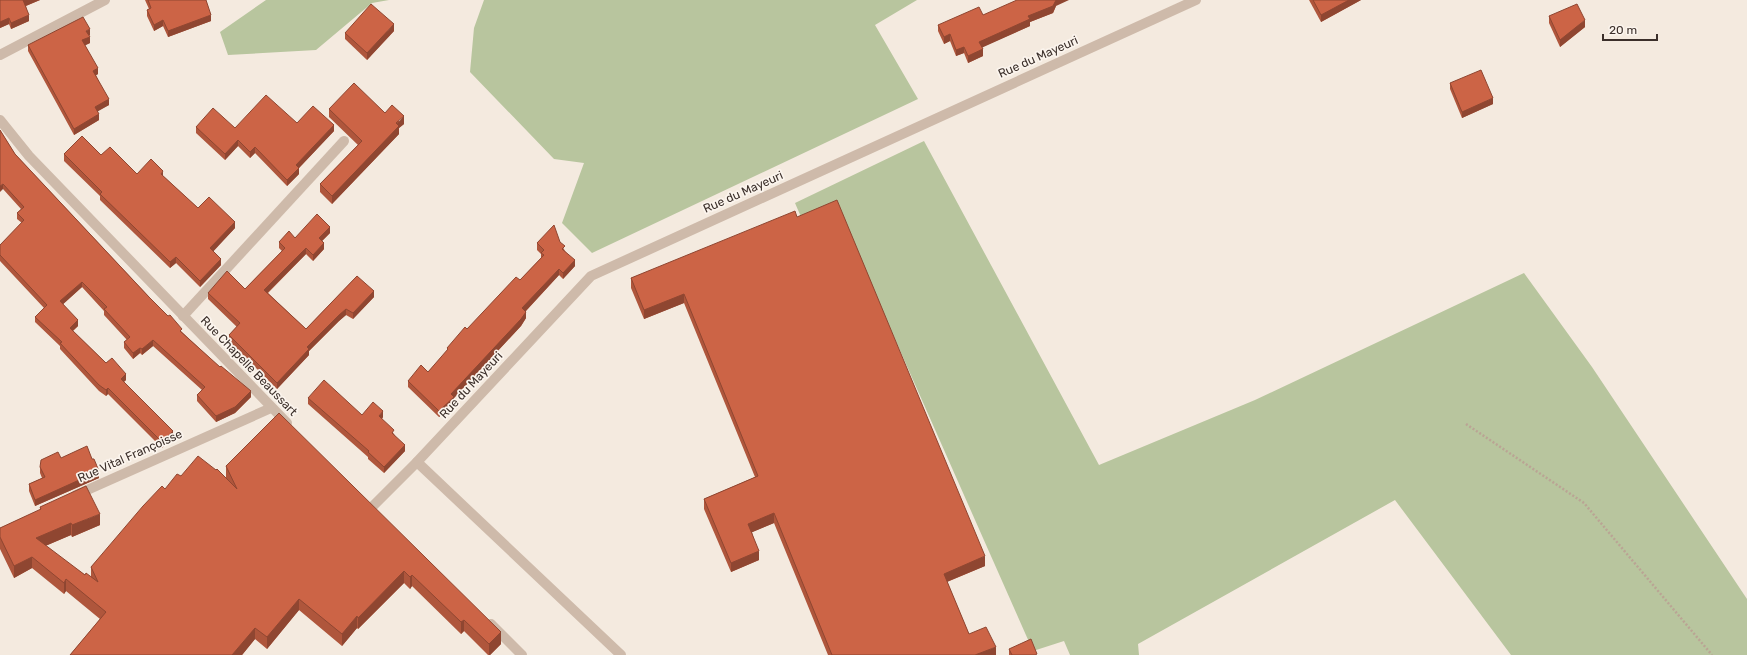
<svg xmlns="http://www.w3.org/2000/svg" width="1747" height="655" font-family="Rubik,sans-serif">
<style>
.green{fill:#b8c59e}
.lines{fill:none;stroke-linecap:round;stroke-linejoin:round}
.path{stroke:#baa494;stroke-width:2.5;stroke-dasharray:2 2;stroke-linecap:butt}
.minor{stroke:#cebaaa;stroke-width:10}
.wall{fill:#af563c}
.shaded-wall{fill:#8f4631}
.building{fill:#cc6446;stroke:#8f4631}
.labels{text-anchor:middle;stroke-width:3.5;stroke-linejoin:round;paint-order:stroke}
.street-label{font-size:12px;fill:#3b2f2a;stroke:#fbf4ed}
</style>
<rect width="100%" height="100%" fill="#f4eadf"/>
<!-- green -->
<g class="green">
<polygon points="266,0 389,0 372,3 316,50 228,55 220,32"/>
<polygon points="484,0 917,0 875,25 918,99 592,253 562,223 584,163 554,159 470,72 474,28"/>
<polygon points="924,141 1099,465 1255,400 1524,273 1592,367 1747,599 1747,655 1511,655 1395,500 1138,644 1139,655 1070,655 1064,641 1033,651 852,242 817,254 795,203"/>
</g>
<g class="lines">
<!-- path -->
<polyline class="path" points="1466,424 1584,503 1712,655"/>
<!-- minor -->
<g class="minor">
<polyline points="0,55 105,0"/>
<polyline points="0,120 29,156 287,423"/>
<polyline points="183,316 344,141"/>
<polyline points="417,462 621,655"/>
<polyline points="76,495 271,408"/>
<polyline points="373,506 417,462 591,276 1196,0"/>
<polyline points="491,624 522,655"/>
</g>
</g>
<!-- wall -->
<g class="wall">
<polygon points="0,0 40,0 26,6 29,21 11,29 9,24 0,28"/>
<polygon points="145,0 206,0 211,21 168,37 163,26 154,31 147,16 147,10 149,9"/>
<polygon points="1309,0 1361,0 1321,22"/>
<polygon points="1056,6 1053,13 1030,22 1030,26 982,47 983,56 968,63 964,53 956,56 950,41 944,44 938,31 938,25 983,15"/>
<polygon points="1549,16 1585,27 1560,47 1549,23"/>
<polygon points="394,31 367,60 345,39 345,33"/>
<polygon points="90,35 89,36 90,43 85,45 98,74 96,75 109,105 97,111 99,120 74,135 28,51 28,45"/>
<polygon points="1450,83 1493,104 1462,118 1450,89"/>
<polygon points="329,109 385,113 404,124 399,128 399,134 332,204 320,192 320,184 358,145 329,117"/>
<polygon points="297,123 334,131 299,168 299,174 287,186 255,153 250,158 238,146 225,160 196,133 196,127 235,128"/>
<polygon points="0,130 15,154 182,332 251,397 235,413 216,422 197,401 197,395 202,390 153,346 142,355 140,353 133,359 124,348 124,342 127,340 104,315 104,311 82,287 63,304 78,326 73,331 106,363 126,380 124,382 173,437 162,448 108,394 106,396 99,391 60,349 60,346 35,322 35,317 44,308 0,261 0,245 22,223 17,219 17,213 21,209 3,189"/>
<polygon points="64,154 101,155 137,174 163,176 198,208 235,228 213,251 221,265 200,287 176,263 170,268 100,200 100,196 64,161"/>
<polygon points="797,217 985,566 947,582 969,634 996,655 828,655 774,523 752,532 759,560 731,572 704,509 704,499 755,477 684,303 644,319 631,288 631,278"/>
<polygon points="330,233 322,241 324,249 313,261 306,254 268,293 306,329 357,276 374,297 353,319 346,315 339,321 309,351 309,355 277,389 229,341 229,335 237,327 208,299 208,293 245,289 282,251 279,248 279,242 295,238"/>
<polygon points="560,242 565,251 575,266 563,279 559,275 526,311 526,318 521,326 454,398 454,403 439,417 408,387 408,381 428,372 447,351 447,348 520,280 541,258 541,254 537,250 537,243"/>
<polygon points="308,398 362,415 383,417 382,419 394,434 405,451 384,473 368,459 368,457 308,404"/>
<polygon points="279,413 501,644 490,655 488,655 464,631 461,634 412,586 410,589 404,583 358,629 357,628 342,646 299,610 267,649 255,639 242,655 70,655 100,619 66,591 64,594 32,568 14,578 0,549 0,528 40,510 40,507 100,525 72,537 71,535 45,546 85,575 91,577 91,567 165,489 181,476 226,478 226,466"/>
<polygon points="61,458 99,478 35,506 29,491 29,484 42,478 40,473 40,467"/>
<polygon points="1009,649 1037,655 1009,655"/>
</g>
<!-- shaded-wall -->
<g class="shaded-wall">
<polygon points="23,0 40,0 23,7"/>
<polygon points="1056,0 1069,0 1056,6 1053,13 1030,22 1030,26 979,49 979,42"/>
<polygon points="1349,0 1361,0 1321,22 1321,15"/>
<polygon points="29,15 29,21 11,29 11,23"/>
<polygon points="211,15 211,21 168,37 168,31"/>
<polygon points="9,18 9,24 0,28 0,22"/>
<polygon points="163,20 163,26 154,31 154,25"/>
<polygon points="1585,20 1585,27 1560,47 1560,40"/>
<polygon points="394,24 394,31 367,60 367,53"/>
<polygon points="90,29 90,35 86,37 86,31"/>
<polygon points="950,34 950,41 944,44 944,37"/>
<polygon points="90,37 90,43 82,47 82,40"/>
<polygon points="964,47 964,53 956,56 956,50"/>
<polygon points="983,49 983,56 968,63 968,56"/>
<polygon points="98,68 98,74 93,77 93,71"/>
<polygon points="1493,98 1493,104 1462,118 1462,112"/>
<polygon points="109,99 109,105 95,113 95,107"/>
<polygon points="99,114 99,120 74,135 74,129"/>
<polygon points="404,116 404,124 399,128 399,134 332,204 332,196"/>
<polygon points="334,125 334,131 299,168 299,174 287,186 287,180 296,165"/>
<polygon points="238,140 238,146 225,160 225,154"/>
<polygon points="255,147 255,153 250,158 250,152"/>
<polygon points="163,171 163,177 161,174"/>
<polygon points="3,184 3,189 0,192 0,186"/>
<polygon points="235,222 235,228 210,255 210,248"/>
<polygon points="330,227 330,233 319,244 319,238"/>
<polygon points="324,243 324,249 313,261 313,255"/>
<polygon points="306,248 306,254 264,296 264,290"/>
<polygon points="176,257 176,263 170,268 170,262"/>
<polygon points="221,259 221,265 200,287 200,281"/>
<polygon points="575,260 575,266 563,279 563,273"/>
<polygon points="559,269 559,275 522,315 522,308"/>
<polygon points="82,282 82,287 60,307 60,301"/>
<polygon points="374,291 374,297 353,319 353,313"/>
<polygon points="684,294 684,303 644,319 644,310"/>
<polygon points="346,309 346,315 339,321 309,351 309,355 277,389 277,383 307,347 339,315"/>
<polygon points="526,312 526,318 521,326 454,398 454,403 439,417 439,411 451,394"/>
<polygon points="78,320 78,326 70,333 70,328"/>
<polygon points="153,340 153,346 142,355 142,349"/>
<polygon points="140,348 140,353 133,359 133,353"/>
<polygon points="126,374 126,380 121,384 121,379"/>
<polygon points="108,388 108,394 106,396 106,390"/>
<polygon points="251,391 251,397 235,413 216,422 216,416"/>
<polygon points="383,411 383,417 379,422 379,416"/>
<polygon points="173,431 173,437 162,448 162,442"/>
<polygon points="405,445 405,451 384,473 384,467"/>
<polygon points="99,471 99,478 35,506 35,500"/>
<polygon points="774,513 774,523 748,534 748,524"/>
<polygon points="100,514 100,525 72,537 72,525"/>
<polygon points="71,523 71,535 36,550 36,538"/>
<polygon points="759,551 759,560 731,572 731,563"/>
<polygon points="985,556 985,566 944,583 944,574"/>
<polygon points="32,557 32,568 14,578 14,566"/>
<polygon points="404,571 404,583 358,629 358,618"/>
<polygon points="412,575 412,586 410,589 410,577"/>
<polygon points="66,579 66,591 64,594 64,583"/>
<polygon points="299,599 299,610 267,649 267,637"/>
<polygon points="357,616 357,628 342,646 342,634"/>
<polygon points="464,620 464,631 461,634 461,622"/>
<polygon points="255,628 255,639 242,655 232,655"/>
<polygon points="501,632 501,644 490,655 489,655 489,644"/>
<polygon points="996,647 996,655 975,655"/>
</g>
<!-- building -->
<g class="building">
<polygon points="0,0 24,0 23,0 29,15 11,23 9,18 0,22"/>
<polygon points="148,0 206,0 211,15 168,31 163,20 154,25 147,10 151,8"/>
<polygon points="1017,0 1056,0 1053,6 1028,16 1030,19 979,42 983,49 968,56 964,47 956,50 950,34 944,37 938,25 979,7 983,15"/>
<polygon points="1313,0 1349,0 1321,15"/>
<polygon points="371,4 394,24 367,53 345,33"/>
<polygon points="1577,4 1585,20 1560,40 1549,16"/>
<polygon points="83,17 90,29 86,31 90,37 82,40 98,68 93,71 109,99 95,107 99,114 74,129 28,45"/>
<polygon points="1481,70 1493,98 1462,112 1450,83"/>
<polygon points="354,83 385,113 392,105 404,116 396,123 399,126 332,196 320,184 362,141 329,109"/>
<polygon points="266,95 297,123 313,106 334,125 296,165 299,168 287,180 255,147 250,152 238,140 225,154 196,127 213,108 235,128"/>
<polygon points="0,130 15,154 149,297 168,316 170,315 182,329 180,331 220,367 221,366 251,391 235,407 216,416 197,395 205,387 153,340 142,349 140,348 133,353 124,342 130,337 104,309 107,307 82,282 60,301 78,320 70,328 106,363 112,358 126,374 121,379 173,431 162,442 108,388 106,390 99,385 60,343 62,342 35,317 47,305 0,255 0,245 24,220 17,213 24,207 3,184 0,186"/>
<polygon points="82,136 101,155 110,147 137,174 151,159 163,171 161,174 198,208 209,197 235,222 210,248 221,259 200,281 176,257 170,262 100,194 102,192 64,154"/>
<polygon points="837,200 985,556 944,574 969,634 986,627 996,647 975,655 832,655 774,513 748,524 759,551 731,563 704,499 758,476 684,294 644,310 631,278 795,211 797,217"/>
<polygon points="317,214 330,227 319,238 324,243 313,255 306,248 264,290 306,329 357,276 374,291 353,313 346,309 339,315 307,347 309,349 277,383 229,335 240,323 208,293 227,271 245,289 285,248 279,242 289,231 295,238"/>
<polygon points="554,225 560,242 565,246 562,249 575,260 563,273 559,269 522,308 526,312 521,319 451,394 454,397 439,411 408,381 421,365 428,372 448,349 447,348 465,327 467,329 516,277 520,280 544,255 541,253 544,250 537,243"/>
<polygon points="324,380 362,415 373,402 383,411 379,416 394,430 392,433 405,445 384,467 368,452 369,451 308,398"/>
<polygon points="279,413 501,632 489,644 464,620 461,622 412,575 410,577 404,571 358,618 357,616 342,634 299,599 267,637 255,628 232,655 70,655 106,612 66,579 64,583 32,557 14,566 0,537 0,528 41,509 40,507 86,486 100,514 72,525 71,523 36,538 85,575 86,573 98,582 91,567 143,506 162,486 165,489 177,474 181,476 198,456 216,470 217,469 237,489 226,466"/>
<polygon points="87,446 92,459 94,459 99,471 35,500 29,484 45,477 40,467 41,460 58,452 61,458"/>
<polygon points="1031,639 1037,654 1035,655 1012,655 1009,649"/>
</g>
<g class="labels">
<!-- street labels -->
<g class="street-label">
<text transform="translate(1038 57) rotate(-24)" y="4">Rue du Mayeuri</text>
<text transform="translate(743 192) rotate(-24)" y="4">Rue du Mayeuri</text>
<text transform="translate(249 366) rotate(46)" y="4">Rue Chapelle Beaussart</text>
<text transform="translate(471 385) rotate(-47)" y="4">Rue du Mayeuri</text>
<text transform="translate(130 456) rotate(-24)" y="4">Rue Vital Françoisse</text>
</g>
</g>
<!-- scale -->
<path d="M1603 34v6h54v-6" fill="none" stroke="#3b2f2a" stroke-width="2"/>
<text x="1609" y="34" font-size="12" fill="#3b2f2a" stroke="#fbf4ed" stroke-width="3" paint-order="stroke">20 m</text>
</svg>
